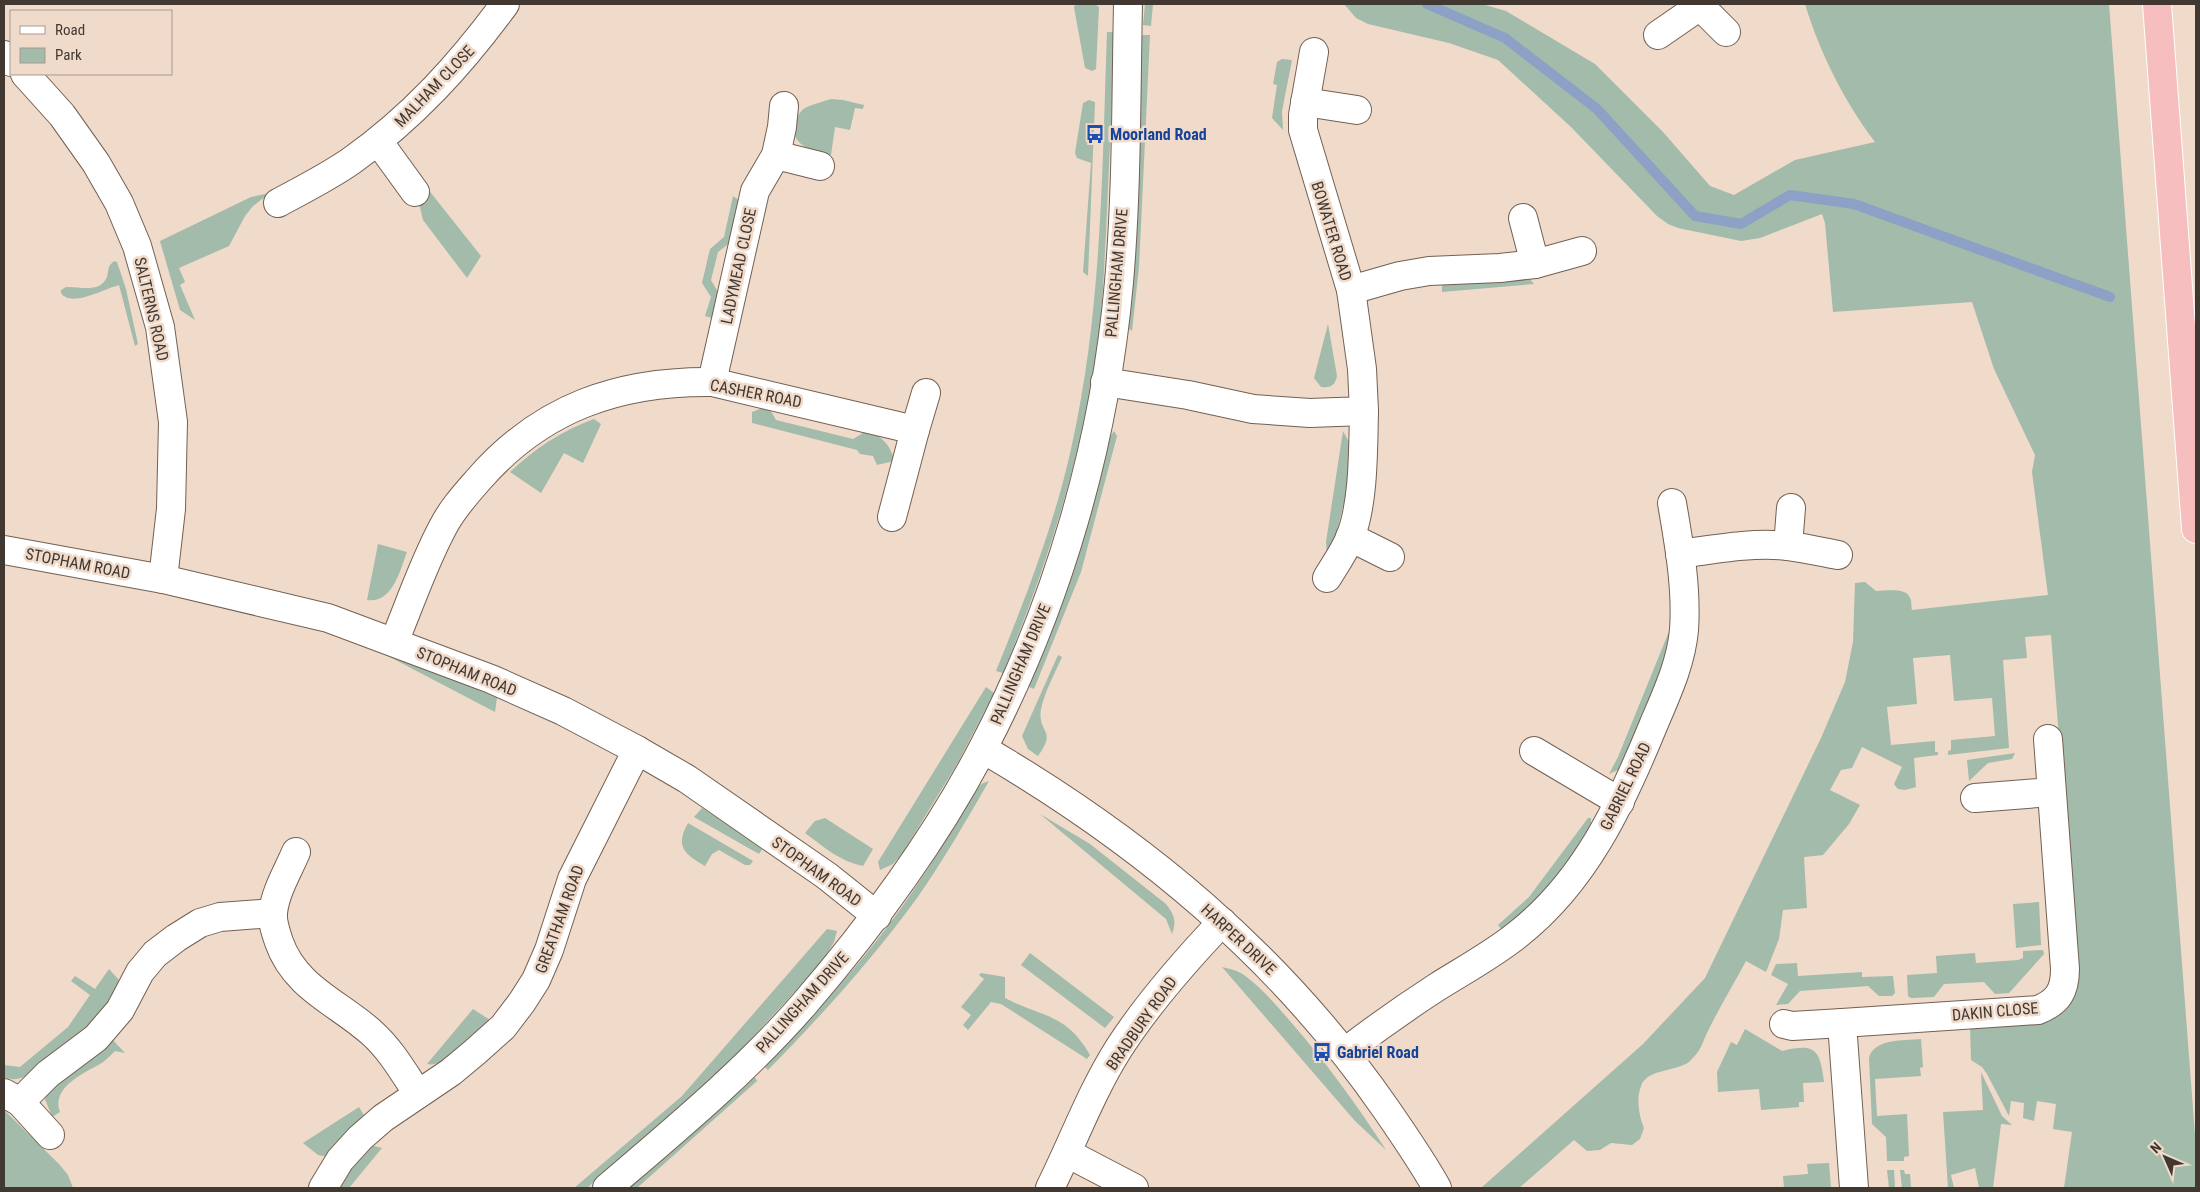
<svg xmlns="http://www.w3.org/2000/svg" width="2200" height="1192" font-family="'Roboto Condensed',sans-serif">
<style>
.green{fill:#a2bbaa}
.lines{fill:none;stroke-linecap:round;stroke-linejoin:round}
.stream{stroke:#8da0c5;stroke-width:10}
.minor-casing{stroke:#736052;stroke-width:30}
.tertiary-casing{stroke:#736052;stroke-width:30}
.motorway-casing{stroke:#fff;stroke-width:30}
.minor{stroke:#fff;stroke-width:28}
.tertiary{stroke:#fff;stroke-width:28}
.motorway{stroke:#f6bebe;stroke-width:28}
.labels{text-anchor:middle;stroke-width:5;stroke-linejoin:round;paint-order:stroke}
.street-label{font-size:16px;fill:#413832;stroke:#f0daca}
.transit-label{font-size:16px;font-weight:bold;fill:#164399;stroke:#f0daca;text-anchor:start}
</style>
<rect width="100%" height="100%" fill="#f0daca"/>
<!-- green -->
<g class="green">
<polygon points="1076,4 1095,4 1099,7 1096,69 1092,71 1085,68 1074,7"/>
<polygon points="1145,4 1153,4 1151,26 1143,25"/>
<path d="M 1344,4 L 1482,4 L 1506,11 L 1595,64 L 1663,132 L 1710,186 L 1734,195 L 1795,160 L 1875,142 C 1844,101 1820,53 1805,4 L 2109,4 L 2196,1148 L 2196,1188 L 2064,1188 L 2072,1132 L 2053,1129 L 2056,1104 L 2037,1101 L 2034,1121 L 2023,1118 L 2024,1103 L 2011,1101 L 2009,1116 L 1987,1074 L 1982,1067 L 1971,1060 L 1970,1025 L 2050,1019 L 2059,738 L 2051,635 L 2025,637 L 2027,658 L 2003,660 L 2009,748 L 1948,755 L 1948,751 L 1951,750 L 1951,740 L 1995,736 L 1992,698 L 1954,701 L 1950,655 L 1913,658 L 1917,704 L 1887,707 L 1891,745 L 1935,741 L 1935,752 L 1938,752 L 1938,755 L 1914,758 L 1916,787 L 1905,790 L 1898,789 L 1894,784 L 1902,767 L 1862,747 L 1852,768 L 1841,770 L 1830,790 L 1860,805 L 1849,824 L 1823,855 L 1804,857 L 1807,908 L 1783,910 L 1779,939 L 1766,972 L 1746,961 C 1734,984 1720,1006 1709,1029 C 1701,1044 1704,1047 1690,1061 C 1678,1072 1647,1068 1641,1086 C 1636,1099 1639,1116 1644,1128 L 1640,1139 L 1632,1145 L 1611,1143 L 1600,1150 L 1587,1151 L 1574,1140 L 1519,1188 L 1481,1188 L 1643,1044 L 1705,978 L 1821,738 L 1845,682 L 1853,642 L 1855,583 L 1865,582 L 1876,591 C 1886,591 1906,587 1910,598 C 1912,601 1911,606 1912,610 L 2048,595 L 2032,472 L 2035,455 L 1994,369 L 1972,302 L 1833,312 L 1825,223 L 1822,214 L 1760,238 L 1741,241 L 1678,228 L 1668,224 L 1657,216 L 1571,127 L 1498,60 L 1449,43 L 1368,24 L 1356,18 Z"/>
<path d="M 1107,32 L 1115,32 C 1112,99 1109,166 1106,233 C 1104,267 1103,301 1099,335 C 1083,454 1048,563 1003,673 L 996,671 C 1025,599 1054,526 1071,449 C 1102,312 1102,172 1107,32 Z"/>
<polygon points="1142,35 1150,35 1139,267 1132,331 1128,328 1133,265"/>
<polygon points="1282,59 1292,60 1282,111 1283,130 1272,118 1277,85 1273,84 1277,62"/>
<path d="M 831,99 L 843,100 L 864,105 L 863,109 L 855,108 L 850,130 L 835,127 L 831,155 C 814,151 790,147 795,124 C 796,118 800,111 805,108 C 813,104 822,102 831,99 Z"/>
<polygon points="1089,100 1095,102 1088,276 1083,272 1091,163 1077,158 1075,153 1083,103"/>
<polygon points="427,188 481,256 467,278 423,220 419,203"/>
<polygon points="270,193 253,206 245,216 229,246 179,268 185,282 180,285 195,320 180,310 160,241 251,197"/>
<polygon points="733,196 740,201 731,242 718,252 711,280 719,294 712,318 705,316 711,297 702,283 710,249 724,237"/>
<path d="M 114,261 L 117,262 L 126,289 L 138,344 L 135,346 L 119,285 C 104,289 71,308 61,293 L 61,290 L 66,287 C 79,286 100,294 107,277 C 108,273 108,269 110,265 Z"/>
<polygon points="1528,277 1534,284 1442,292 1442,286 1445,280"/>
<path d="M 1328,324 L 1337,376 C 1335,386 1330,388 1321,387 L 1314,378 Z"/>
<path d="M 768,406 L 776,420 L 853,439 L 868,430 C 882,437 891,445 894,461 L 877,465 L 873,456 L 860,454 L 857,450 L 752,423 L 752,412 Z"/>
<path d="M 594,419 L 601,424 L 583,463 L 564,453 L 541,493 L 510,472 C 536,448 561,431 594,419 Z"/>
<path d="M 1114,431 L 1117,436 L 1081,572 L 1034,689 L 1027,686 C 1064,605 1090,524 1110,437 Z"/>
<polygon points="1343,431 1350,444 1351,453 1346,494 1335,539 1327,555 1326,542"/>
<path d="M 378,544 L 407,552 C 400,571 392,604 367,600 Z"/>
<polygon points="1672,624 1668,656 1620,769 1609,774 1618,757"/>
<path d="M 386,655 C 424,663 461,683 497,698 L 495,712 Z"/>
<path d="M 1058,655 L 1062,657 C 1055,673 1045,691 1041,709 C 1037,734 1058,729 1038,756 L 1028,749 L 1022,736 Z"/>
<polygon points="986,687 994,693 957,764 902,854 893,864 880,870 878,862"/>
<polygon points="2015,753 2012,759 1988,763 1969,781 1967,760"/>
<path d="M 989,781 C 966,821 943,861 917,898 C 872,960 821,1016 768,1070 L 763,1065 C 818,1012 870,954 913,891 C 935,859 955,825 975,791 L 981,784 Z"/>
<polygon points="702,808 763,848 759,854 694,817"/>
<path d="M 1040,814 L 1090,844 L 1166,904 C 1174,915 1177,920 1172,934 L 1166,919 Z"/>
<path d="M 825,818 L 873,849 L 863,866 C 839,861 824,847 805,833 L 815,821 Z"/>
<polygon points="1588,818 1591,818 1591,831 1547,893 1503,931 1498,925 1529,897"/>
<path d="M 688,823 L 753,861 L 750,865 L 745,865 L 719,850 L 712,854 L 705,866 C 684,854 675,846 688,823 Z"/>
<polygon points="2039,902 2041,945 2016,948 2013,904"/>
<polygon points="827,929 837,931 834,942 821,964 716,1076 587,1188 574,1188 682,1096"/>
<polygon points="2043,950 2044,954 2009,993 1995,994 1984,982 1944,984 1934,997 1911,998 1908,996 1907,975 1937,973 1936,956 1975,953 1976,963 2018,960 2023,958 2023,951"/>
<polygon points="1030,953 1114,1017 1105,1028 1021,965"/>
<polygon points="1797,963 1798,976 1862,972 1862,977 1893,976 1895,993 1892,996 1879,996 1868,986 1800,991 1788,1004 1776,1005 1788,984 1771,975 1776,964"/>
<path d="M 1222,967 C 1230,969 1237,970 1244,975 C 1261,987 1276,1005 1290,1021 C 1325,1061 1357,1105 1386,1150 L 1355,1121 Z"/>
<path d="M 109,969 L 119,980 C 116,1011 67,1044 44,1061 C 38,1065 32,1072 26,1076 C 18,1080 11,1080 4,1077 L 4,1065 L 20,1067 L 68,1027 L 90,995 L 71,981 L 75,976 L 95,989 Z"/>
<path d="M 981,973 L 1005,977 L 1005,998 C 1043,1018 1066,1013 1090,1055 L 1087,1059 L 1001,1004 L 991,1002 L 968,1030 L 963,1025 L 971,1015 L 961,1007 L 984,979 L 979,975 Z"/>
<path d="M 473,1009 L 490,1020 C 476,1033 447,1069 427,1064 Z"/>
<path d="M 1745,1029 L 1782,1051 C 1815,1043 1820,1049 1824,1082 L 1803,1083 L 1804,1102 L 1799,1102 L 1799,1107 L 1761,1110 L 1759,1089 L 1718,1092 L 1717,1072 L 1731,1042 L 1737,1045 Z"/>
<path d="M 111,1038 L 125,1053 L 115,1051 C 110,1056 105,1061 100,1064 C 82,1074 51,1088 60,1112 L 52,1117 L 45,1099 L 49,1088 Z"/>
<path d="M 1921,1039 L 1923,1067 L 1920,1068 L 1921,1076 L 1875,1079 L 1877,1116 L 1907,1114 L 1909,1156 L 1904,1157 L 1904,1161 L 1887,1161 L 1886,1137 L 1872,1124 L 1869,1058 C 1874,1038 1904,1041 1921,1039 Z"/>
<polygon points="1981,1072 2002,1116 2012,1125 2001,1124 1993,1188 1979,1188 1975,1168 1951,1175 1954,1188 1948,1188 1943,1112 1983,1110"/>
<polygon points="753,1074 757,1081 637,1188 624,1188"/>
<polygon points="359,1107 365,1117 328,1157 318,1155 303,1143"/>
<polygon points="4,1110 59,1164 68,1175 73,1188 4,1188"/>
<polygon points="370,1145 382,1148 349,1188 336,1188"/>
<polygon points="1829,1163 1831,1188 1784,1188 1783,1176 1808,1174 1807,1164"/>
<polygon points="1887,1170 1894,1170 1895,1188 1889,1188"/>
<polygon points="1900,1170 1904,1170 1905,1174 1910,1174 1911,1188 1902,1188"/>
</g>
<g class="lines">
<!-- stream -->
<polyline class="stream" points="1427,4 1505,38 1597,109 1695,216 1741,224 1790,195 1854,204 2110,297"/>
<!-- minor casing -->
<g class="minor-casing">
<g id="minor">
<polyline points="1658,35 1700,6 1726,32"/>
<polyline points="4,55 11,62"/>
<polyline points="25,74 62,115 96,163 119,203 137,246 160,327 173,422 171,509 163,579"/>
<polyline points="1305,102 1357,110"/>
<polyline points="378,141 415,192"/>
<polyline points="776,155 820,166"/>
<path d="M 278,203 C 302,190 328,177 351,161 C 413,117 460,65 505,4"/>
<polyline points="1523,218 1535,264"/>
<polyline points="1351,290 1400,276 1429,271 1500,268 1535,264 1582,251"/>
<polyline points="712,382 755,191 776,155 782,127 784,106"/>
<polyline points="1105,382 1188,395 1253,409 1310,413 1364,411 1362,369 1351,290 1303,130 1303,115 1314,52"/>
<polyline points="915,430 926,393"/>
<polyline points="1350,537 1390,557"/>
<polyline points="1788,546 1791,508"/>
<polyline points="4,550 163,579 328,618 491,679 563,711 637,750 687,779 827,876 877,916"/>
<path d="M 1680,554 C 1716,549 1753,542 1788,546 C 1805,548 1822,552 1838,555"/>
<path d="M 1327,578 C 1335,565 1344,552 1350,538 C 1364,503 1363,449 1364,411"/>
<path d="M 394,642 C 410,604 423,564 443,527 C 452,509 466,494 479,479 C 542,407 619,381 712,382 L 915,430 L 892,517"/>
<polyline points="1534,751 1620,802"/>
<polyline points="1975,798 2051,792"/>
<path d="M 296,852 C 288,871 275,892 273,913 C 272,922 276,933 279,942 C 295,988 339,1003 372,1033 C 391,1050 404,1073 418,1094"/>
<polyline points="1784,1024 1792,1026 1842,1023"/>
<path d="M 1345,1052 C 1375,1029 1406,1007 1437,987 C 1464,970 1492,955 1517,935 C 1585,882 1621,804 1653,726 C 1666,695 1681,664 1684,630 C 1687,588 1679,544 1672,503"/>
<polyline points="4,1093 20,1102 50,1135"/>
<polyline points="20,1102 48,1074 96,1038 120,1010 140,972 155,954 176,938 200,923 220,917 273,913"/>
<polyline points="1067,1153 1134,1188"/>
<polyline points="323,1188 340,1160 360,1138 383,1118 451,1072 475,1052 503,1027 522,1002 536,980 549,950 572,879 637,750"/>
<path d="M 1050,1188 C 1073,1142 1091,1092 1119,1048 C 1148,1003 1185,961 1222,922"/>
<path d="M 1854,1188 L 1842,1023 L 2038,1010 C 2058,1002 2065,991 2065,969 L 2048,739"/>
</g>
</g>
<!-- tertiary casing -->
<g class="tertiary-casing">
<g id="tertiary">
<path d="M 983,749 C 1142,842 1280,956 1386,1109 C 1404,1135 1422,1161 1437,1188"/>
<path d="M 607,1188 C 675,1130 746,1071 805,1003 C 873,924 935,840 983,748 C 1058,605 1105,442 1119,282 C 1127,190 1126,96 1128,4"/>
</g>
</g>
<!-- motorway casing -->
<g class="motorway-casing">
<polyline id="motorway" points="2157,4 2196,529"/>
</g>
<!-- minor -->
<use href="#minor" class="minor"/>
<!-- tertiary -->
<use href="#tertiary" class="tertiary"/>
<!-- motorway -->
<use href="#motorway" class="motorway"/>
</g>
<!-- icons -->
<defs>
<g id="bus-bare" transform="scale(1.5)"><path d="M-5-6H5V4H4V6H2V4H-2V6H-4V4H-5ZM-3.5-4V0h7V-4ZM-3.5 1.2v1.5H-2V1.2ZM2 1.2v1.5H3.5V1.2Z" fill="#1a4fb4" stroke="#f0daca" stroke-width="2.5" paint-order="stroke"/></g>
</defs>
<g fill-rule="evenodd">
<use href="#bus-bare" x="1095" y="134"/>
<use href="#bus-bare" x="1322" y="1052"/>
</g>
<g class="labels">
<!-- street labels -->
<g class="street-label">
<text transform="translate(434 86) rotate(-46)" y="6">MALHAM CLOSE</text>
<text transform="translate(1332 231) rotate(73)" y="6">BOWATER ROAD</text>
<text transform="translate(738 266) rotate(-78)" y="6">LADYMEAD CLOSE</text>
<text transform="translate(1116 273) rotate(-85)" y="6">PALLINGHAM DRIVE</text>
<text transform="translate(152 309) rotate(77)" y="6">SALTERNS ROAD</text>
<text transform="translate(756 393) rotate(11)" y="6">CASHER ROAD</text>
<text transform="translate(78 563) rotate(11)" y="6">STOPHAM ROAD</text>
<text transform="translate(1020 664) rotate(-67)" y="6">PALLINGHAM DRIVE</text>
<text transform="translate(467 671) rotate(22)" y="6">STOPHAM ROAD</text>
<text transform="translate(1625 786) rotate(-64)" y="6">GABRIEL ROAD</text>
<text transform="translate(817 871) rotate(36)" y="6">STOPHAM ROAD</text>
<text transform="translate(559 919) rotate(-70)" y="6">GREATHAM ROAD</text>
<text transform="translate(1239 939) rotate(43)" y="6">HARPER DRIVE</text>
<text transform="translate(802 1002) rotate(-48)" y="6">PALLINGHAM DRIVE</text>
<text transform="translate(1995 1011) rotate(-5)" y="6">DAKIN CLOSE</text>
<text transform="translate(1141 1023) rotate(-55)" y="6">BRADBURY ROAD</text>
</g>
<!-- transit labels -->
<g class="transit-label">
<text x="1110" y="140">Moorland Road</text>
<text x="1337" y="1058">Gabriel Road</text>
</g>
</g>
<!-- border -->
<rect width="2200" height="1192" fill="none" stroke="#413832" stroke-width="10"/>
<!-- legend -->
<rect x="10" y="10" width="162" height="65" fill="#f0daca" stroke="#aa998d"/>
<rect x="20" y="26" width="25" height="8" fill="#ffffff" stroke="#aa998d"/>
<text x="55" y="35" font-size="15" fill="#413832">Road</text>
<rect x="20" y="48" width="25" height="15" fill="#a2bbaa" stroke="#aa998d"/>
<text x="55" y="60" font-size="15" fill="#413832">Park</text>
<!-- north arrow -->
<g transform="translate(2165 1157) rotate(315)" stroke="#f0daca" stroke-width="4" paint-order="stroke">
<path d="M0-4L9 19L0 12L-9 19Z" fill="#413832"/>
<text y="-8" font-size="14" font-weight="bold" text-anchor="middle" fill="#413832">N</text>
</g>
</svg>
